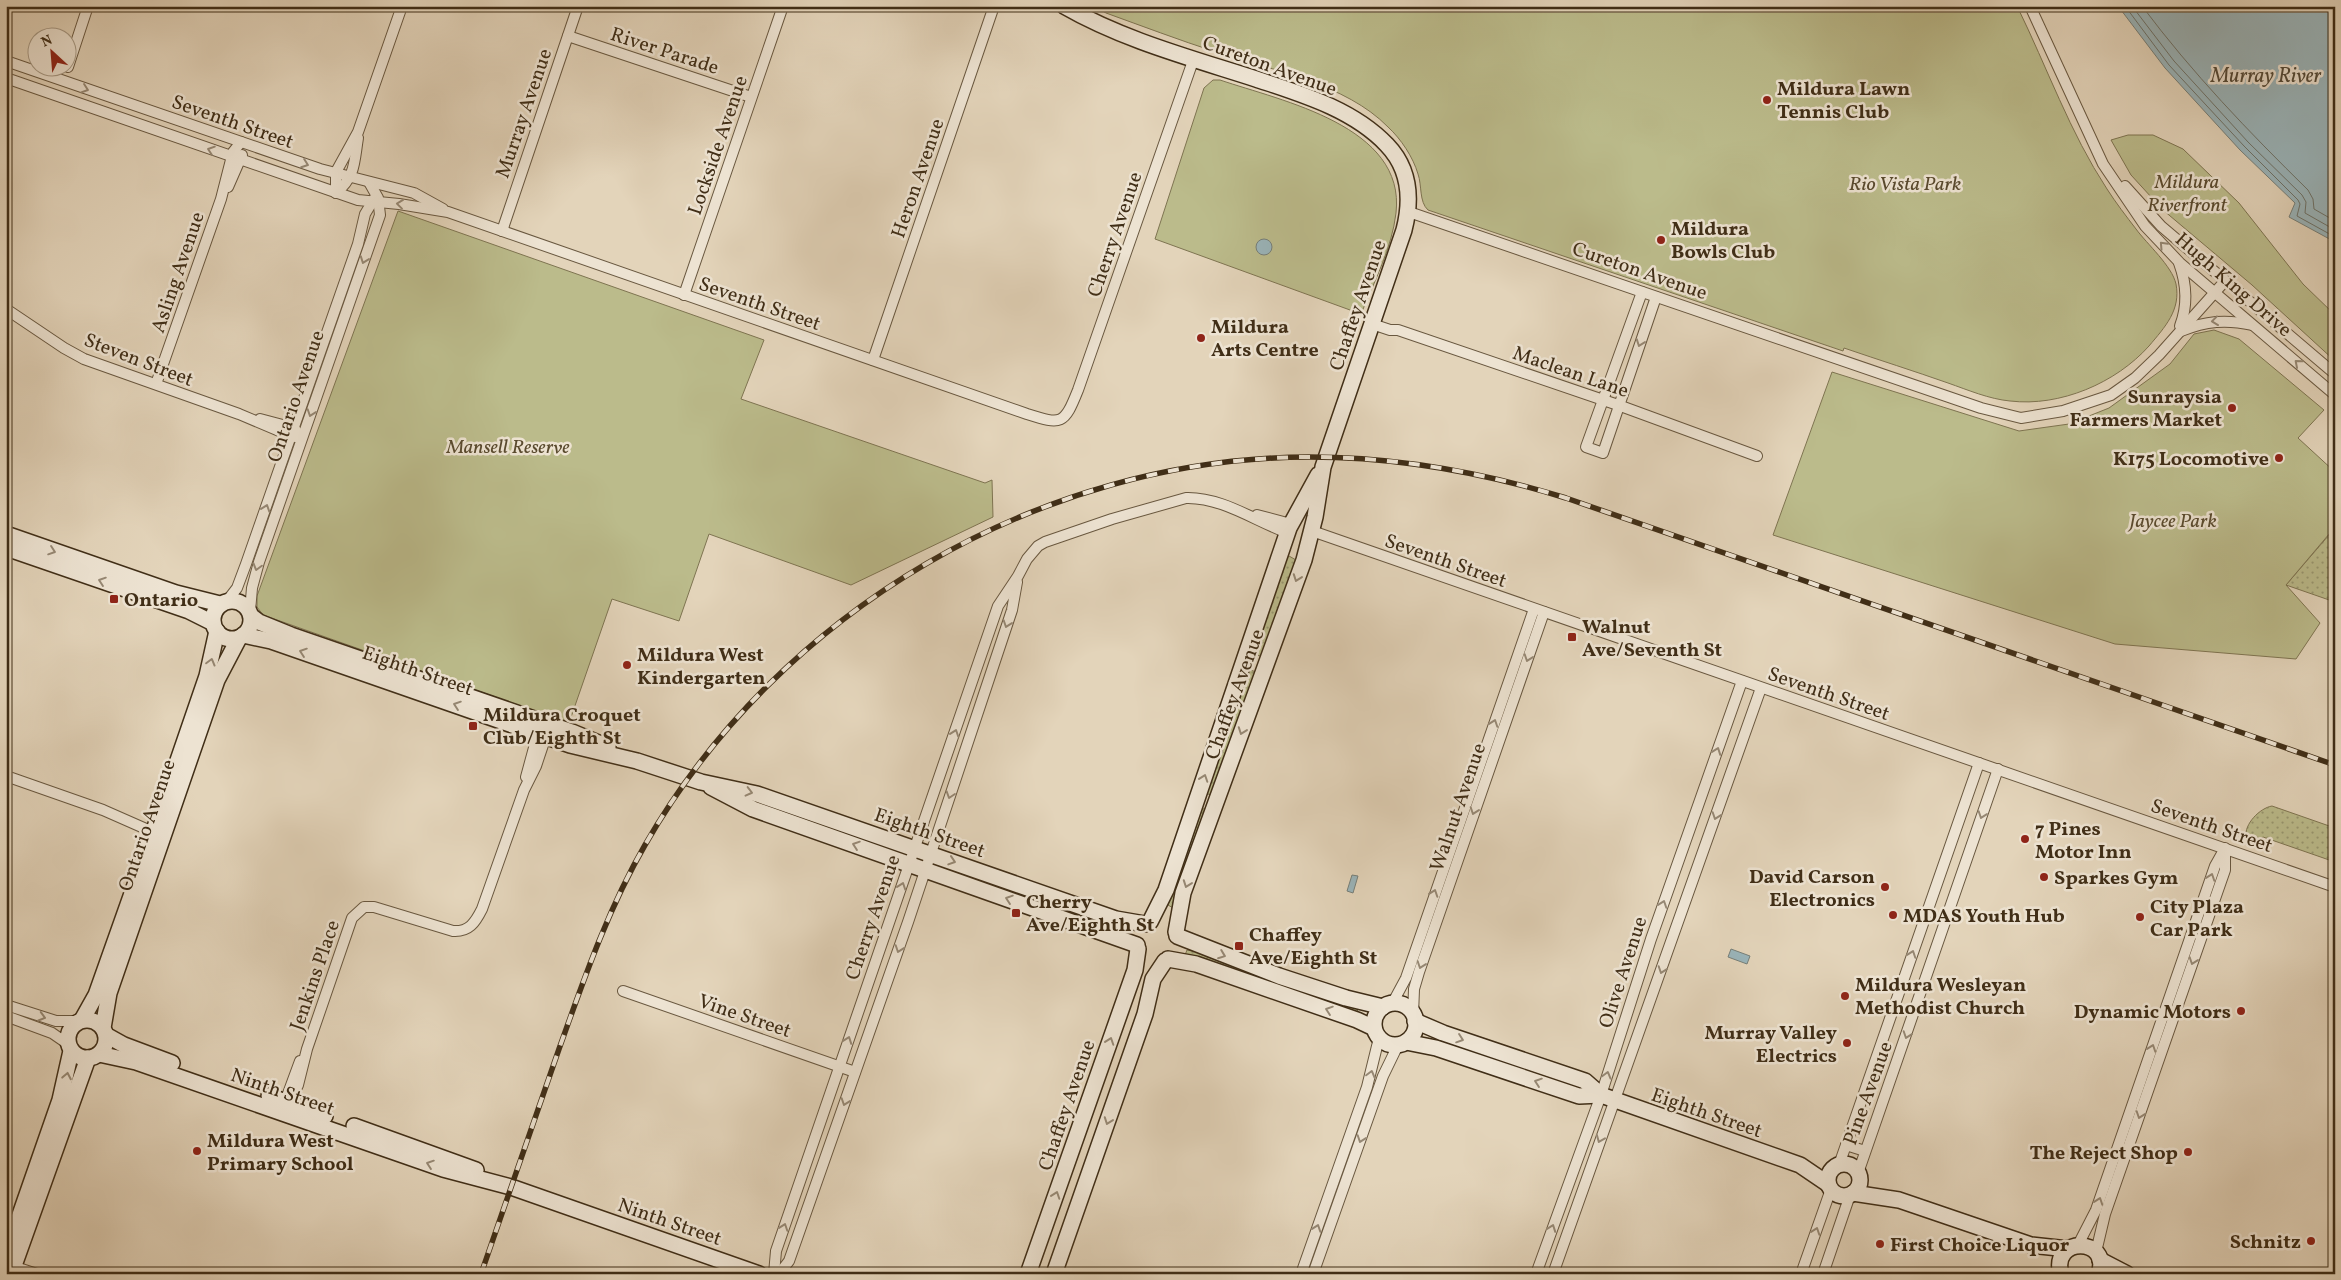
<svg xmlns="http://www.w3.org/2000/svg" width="2341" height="1280" font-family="Vollkorn,serif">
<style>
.grass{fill:url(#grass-dots);stroke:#7e7451}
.green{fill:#bbbb8b;stroke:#7e7451}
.water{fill:#9ab5bb;stroke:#767f79}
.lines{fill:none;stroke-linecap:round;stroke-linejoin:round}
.shore{stroke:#6d7269;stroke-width:1}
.street-casing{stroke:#695840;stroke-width:12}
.secondary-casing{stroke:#402e17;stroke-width:18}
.street{stroke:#ede3d2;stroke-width:10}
.secondary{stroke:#ede3d2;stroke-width:15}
.rail-casing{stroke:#402e17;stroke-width:5.5}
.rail{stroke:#ede3d2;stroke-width:4;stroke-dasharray:11;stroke-linecap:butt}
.oneway{stroke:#968874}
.poi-dot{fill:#8f2418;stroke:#ede3d2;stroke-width:2}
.labels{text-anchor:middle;stroke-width:5;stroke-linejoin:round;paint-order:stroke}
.street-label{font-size:20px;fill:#402e17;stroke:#ede3d2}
.poi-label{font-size:20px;font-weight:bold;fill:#402e17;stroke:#ede3d2;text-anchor:start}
.park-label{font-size:20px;font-style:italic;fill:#594a2e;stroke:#ede3d2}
.water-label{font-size:21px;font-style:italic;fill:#524938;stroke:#ede3d2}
</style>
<defs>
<pattern id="grass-dots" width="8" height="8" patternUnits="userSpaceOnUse" patternTransform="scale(1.25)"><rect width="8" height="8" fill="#bbbb8b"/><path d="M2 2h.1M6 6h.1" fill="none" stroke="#999871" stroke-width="1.8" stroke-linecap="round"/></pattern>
</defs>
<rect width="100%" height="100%" fill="#e3d4ba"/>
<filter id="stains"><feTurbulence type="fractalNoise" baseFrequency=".004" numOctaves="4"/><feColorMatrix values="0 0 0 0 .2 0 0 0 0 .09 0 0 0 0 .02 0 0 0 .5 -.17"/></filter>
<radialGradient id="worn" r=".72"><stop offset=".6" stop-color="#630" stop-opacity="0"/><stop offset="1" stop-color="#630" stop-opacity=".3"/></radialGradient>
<!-- grass -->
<g class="grass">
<polygon points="2335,528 2335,602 2286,585"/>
<polygon points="1289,556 1296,560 1263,655 1260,656 1253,654 1286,557"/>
<polygon points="1248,669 1256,672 1211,795 1205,793"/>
<path d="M 2272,806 L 2335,828 L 2335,862 L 2263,837 L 2252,845 L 2246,837 C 2244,824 2260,808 2272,806 Z"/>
<polygon points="1201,808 1207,810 1173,908 1168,905 1171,891"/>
<polygon points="936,863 1031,894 1029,901 936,867"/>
<polygon points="1048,900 1130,927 1127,933 1121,932 1046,906"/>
<polygon points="1187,950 1207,954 1271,977 1270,983 1185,955"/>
<polygon points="1282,982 1359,1008 1356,1013 1280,987"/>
</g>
<!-- green -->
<g class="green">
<path d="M 1094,6 L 2017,6 C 2047,67 2070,133 2107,189 C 2116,203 2126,216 2136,229 C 2147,244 2172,266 2176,284 C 2181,310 2165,327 2149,346 C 2116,383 2060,407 2010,401 C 1989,399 1968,390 1948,383 C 1914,371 1879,360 1844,348 L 1843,351 L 1428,210 C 1419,202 1422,185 1418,174 C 1413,157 1401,139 1388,127 C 1346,84 1272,70 1216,52 C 1179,40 1142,26 1106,13 Z"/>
<path d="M 1213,80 L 1220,80 C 1282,101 1406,126 1396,213 C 1392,248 1374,282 1361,314 L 1155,239 L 1204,88 Z"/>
<polygon points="2128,135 2153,135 2183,149 2239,203 2303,284 2335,315 2335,361 2252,285 2163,210 2131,175 2111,140"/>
<polygon points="398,211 764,340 741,399 985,483 992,480 993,517 851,585 709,534 679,621 612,599 569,723 263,615 257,607 257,596"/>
<polygon points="2214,330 2239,339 2324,410 2298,438 2335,472 2335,527 2286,585 2320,623 2296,659 2115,644 1773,535 1832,372 2019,431 2069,424 2109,408 2170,364 2194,334"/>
</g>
<!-- water -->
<g class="water">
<polygon points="2118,6 2335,6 2335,242 2289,217 2295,203 2240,150 2165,68"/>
<circle cx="1264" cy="247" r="8"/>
<polygon points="1352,875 1358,876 1353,893 1347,891"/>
<polygon points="1731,949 1750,956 1747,964 1728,957"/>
</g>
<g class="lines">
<!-- shore -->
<g class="shore">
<polyline points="2125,6 2169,65 2244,146 2298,200 2300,204 2297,216 2335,237"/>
<polyline points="2132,6 2174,61 2248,142 2302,195 2306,202 2305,213 2335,230"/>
<path d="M 2142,6 C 2193,74 2248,131 2308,190 L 2313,199 L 2314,209 L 2335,221"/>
</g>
<!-- street casing -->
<g class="street-casing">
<g id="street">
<polyline points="2030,6 2103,164 2145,226 2180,263 2335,395"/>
<polyline points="568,36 751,97"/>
<polyline points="6,61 320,169 414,193 443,209"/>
<polyline points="68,67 88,6"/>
<path d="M 6,78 L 358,200 L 399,204 L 448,212 L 1027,414 C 1062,425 1064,425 1078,390 L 1194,58"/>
<polyline points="2125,186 2161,226 2335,374"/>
<polyline points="228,187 242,155"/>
<polyline points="336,193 336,172 358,132 402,6"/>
<path d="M 336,193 C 356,176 354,162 358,138"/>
<polyline points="1409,212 1981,408 2021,418 2063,411 2111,395 2135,378 2159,355 2225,281"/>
<polyline points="502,231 578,6"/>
<path d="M 2179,263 C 2187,285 2188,305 2180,326"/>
<polyline points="1642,292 1586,447 1603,453 1656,297"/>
<polyline points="684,295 783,6"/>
<polyline points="6,309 64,348 84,359 239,414 291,436 296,437"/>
<polyline points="1372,324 1390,330 1398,330 1618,405 1757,456"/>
<path d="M 2181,331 C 2206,321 2226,319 2252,325"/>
<polyline points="873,360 994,6"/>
<polyline points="156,384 221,199 233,152 241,142"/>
<polyline points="260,419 294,428 297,432"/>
<polyline points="1257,515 1291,524"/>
<polyline points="1312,531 2335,887"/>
<polyline points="227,601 237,588 246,564 358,244 365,214 374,199"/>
<polyline points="250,611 252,588 259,562 380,215 378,198 369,182"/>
<polyline points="6,776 103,810 153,832"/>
<polyline points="526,777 538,733"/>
<polyline points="623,991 855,1072"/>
<polyline points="1392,1004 1406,978 1534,609"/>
<polyline points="6,1005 56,1021 78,1021"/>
<polyline points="1413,1015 1414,989 1419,972 1544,612"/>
<polyline points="6,1016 52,1033 68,1044"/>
<polyline points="286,1099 300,1061"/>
<path d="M 287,1107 L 298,1085 L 307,1049 L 352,918 L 364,907 L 374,907 L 453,931 C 469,932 475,923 482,909 L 524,790 L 536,766 L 546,736"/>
<polyline points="1846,1145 1865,1151"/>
<polyline points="1839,1165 1979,763"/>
<polyline points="1858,1173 1998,769"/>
<polyline points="2078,1245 2096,1210 2215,866 2224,850"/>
<polyline points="2096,1252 2105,1214 2225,870 2225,848"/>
<polyline points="6,1264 37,1274"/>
<path d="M 774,1274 L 776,1251 L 998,606 L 1018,576 L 1027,559 L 1038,546 L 1045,542 L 1112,519 L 1186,498 C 1222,497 1255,521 1288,533"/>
<polyline points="779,1274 789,1261 908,922 1012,610 1017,582"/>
<polyline points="1301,1274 1367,1087 1379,1038"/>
<polyline points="1313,1274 1383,1076 1398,1045"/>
<polyline points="1536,1274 1601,1095 1651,939 1742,681"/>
<polyline points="1553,1274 1761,688"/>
<polyline points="1801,1274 1831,1189"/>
<polyline points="1823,1274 1850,1195"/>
</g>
</g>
<!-- secondary casing -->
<g class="secondary-casing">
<g id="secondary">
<path d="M 1064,6 C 1123,40 1191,58 1256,79 C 1301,94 1353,109 1387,145 C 1410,169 1412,199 1404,230 L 1323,467 L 1315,517 L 1304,560 L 1183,893 L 1176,932"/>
<polyline points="6,534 176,593 220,604"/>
<polyline points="6,548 189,611 213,623"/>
<circle cx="232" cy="620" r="19"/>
<polyline points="251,616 259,622 291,635 572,732 608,747"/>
<polyline points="243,635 271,641 570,745 637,761 701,782 757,794 1116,919 1145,924"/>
<polyline points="711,787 753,809 1137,945"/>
<polyline points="1150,922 1166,890 1289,528 1318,475"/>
<polyline points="1177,936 1279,976 1346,998 1383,1007"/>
<polyline points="1168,959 1196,964 1357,1020 1374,1028"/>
<circle cx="1395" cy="1024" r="21"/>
<circle cx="87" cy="1039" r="19"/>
<polyline points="82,1020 96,995 141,868 207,676 217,631"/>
<polyline points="1415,1021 1443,1033 1585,1081 1601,1095 1800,1165 1828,1184"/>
<polyline points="103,1028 109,993 217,680 239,638"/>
<polyline points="106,1035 124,1045 172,1063"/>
<polyline points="1406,1042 1436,1048 1579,1096 1601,1095"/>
<polyline points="99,1054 136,1062 443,1169 511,1187 759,1274"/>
<polyline points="269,1096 325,1116"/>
<polyline points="354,1126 476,1170"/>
<circle cx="1844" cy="1180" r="16"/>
<polyline points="1853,1193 1899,1200 2031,1245 2068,1249"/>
<polyline points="6,1255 60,1100 71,1051"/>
<polyline points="2100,1260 2127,1274"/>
<polyline points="11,1274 88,1058"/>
<polyline points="1028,1274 1135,970 1138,949"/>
<polyline points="1054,1274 1145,1014 1153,979 1165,961"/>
<path d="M 2061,1274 C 2050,1236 2112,1237 2099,1274"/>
</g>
</g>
<!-- street -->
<use href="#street" class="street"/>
<!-- secondary -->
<use href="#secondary" class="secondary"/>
<!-- rail casing -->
<g class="rail-casing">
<path id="rail" d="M 481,1274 C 507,1199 533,1124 559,1049 C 584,979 608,909 645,845 C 779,611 1040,458 1309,457 C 1397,457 1482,472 1566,498 L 2335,765"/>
</g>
<!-- rail -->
<use href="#rail" class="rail"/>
</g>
<!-- one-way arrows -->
<defs><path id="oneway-chevron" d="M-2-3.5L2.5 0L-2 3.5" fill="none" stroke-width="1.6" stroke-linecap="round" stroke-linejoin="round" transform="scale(1.25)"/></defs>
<g class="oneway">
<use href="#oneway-chevron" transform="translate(85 89) rotate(19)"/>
<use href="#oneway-chevron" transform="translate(211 150) rotate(-161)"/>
<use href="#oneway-chevron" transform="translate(305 164) rotate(20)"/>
<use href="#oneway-chevron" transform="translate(400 204) rotate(-173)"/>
<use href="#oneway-chevron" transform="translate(2163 245) rotate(-133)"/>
<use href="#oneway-chevron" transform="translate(364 260) rotate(110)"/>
<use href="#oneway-chevron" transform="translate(2215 321) rotate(173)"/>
<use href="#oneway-chevron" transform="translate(1640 343) rotate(110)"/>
<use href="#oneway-chevron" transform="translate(2298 363) rotate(-139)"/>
<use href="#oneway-chevron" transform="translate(311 413) rotate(109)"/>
<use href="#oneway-chevron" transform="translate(266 508) rotate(-71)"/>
<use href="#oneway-chevron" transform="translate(52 551) rotate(19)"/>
<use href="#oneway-chevron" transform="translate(257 567) rotate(106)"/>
<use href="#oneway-chevron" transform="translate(1297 578) rotate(110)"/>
<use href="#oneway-chevron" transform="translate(102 581) rotate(-161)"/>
<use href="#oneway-chevron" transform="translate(1007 624) rotate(109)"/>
<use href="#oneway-chevron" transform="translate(303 652) rotate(-161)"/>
<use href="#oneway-chevron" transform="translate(1528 658) rotate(109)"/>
<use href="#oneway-chevron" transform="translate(211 662) rotate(-75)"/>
<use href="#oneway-chevron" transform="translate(457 705) rotate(-161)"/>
<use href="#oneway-chevron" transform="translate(1494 723) rotate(-71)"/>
<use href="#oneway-chevron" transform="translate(1242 731) rotate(110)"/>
<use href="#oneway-chevron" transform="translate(955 733) rotate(-71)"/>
<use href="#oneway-chevron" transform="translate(1717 751) rotate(-70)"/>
<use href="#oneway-chevron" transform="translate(1204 778) rotate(-71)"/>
<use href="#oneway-chevron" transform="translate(749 792) rotate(14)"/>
<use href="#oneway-chevron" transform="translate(950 795) rotate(108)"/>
<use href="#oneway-chevron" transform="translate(1474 811) rotate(109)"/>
<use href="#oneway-chevron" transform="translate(1982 815) rotate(109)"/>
<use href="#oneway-chevron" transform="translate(1716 816) rotate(109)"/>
<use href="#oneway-chevron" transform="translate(856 845) rotate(-161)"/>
<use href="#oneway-chevron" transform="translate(952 861) rotate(18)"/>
<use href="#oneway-chevron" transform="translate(2211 877) rotate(-71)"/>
<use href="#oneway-chevron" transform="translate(1187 884) rotate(110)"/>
<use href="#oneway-chevron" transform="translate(902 886) rotate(-71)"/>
<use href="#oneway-chevron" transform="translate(1434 893) rotate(-71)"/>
<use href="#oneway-chevron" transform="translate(1009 899) rotate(-161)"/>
<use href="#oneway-chevron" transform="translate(1663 904) rotate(-71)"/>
<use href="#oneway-chevron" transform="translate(899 949) rotate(109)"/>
<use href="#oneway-chevron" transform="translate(1912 954) rotate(-71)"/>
<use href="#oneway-chevron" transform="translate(1222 955) rotate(21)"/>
<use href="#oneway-chevron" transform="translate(2193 961) rotate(109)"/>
<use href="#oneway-chevron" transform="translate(1421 965) rotate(109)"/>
<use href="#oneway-chevron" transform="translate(1662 970) rotate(109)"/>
<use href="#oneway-chevron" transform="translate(1329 1010) rotate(-161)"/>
<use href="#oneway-chevron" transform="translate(42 1017) rotate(16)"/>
<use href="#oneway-chevron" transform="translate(1907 1035) rotate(109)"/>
<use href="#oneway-chevron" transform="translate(1460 1039) rotate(19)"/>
<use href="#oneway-chevron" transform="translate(848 1040) rotate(-70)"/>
<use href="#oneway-chevron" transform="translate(1110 1041) rotate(-71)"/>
<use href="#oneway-chevron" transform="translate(2152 1048) rotate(-71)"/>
<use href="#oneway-chevron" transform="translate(1371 1074) rotate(-75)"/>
<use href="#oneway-chevron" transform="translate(1607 1075) rotate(-75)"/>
<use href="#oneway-chevron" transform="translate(67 1076) rotate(-79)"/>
<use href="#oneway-chevron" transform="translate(1538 1082) rotate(-161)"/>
<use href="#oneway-chevron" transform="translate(845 1102) rotate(109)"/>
<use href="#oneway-chevron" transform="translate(2140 1115) rotate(109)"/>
<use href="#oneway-chevron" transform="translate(1108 1121) rotate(110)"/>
<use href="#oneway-chevron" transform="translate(1361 1139) rotate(109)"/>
<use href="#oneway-chevron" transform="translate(1600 1139) rotate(112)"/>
<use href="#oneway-chevron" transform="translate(430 1164) rotate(-161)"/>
<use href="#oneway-chevron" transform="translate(1056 1195) rotate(-71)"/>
<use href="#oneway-chevron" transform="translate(2099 1201) rotate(-71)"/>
<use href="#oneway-chevron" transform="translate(784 1227) rotate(-71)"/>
<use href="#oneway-chevron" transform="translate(1317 1228) rotate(-71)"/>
<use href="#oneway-chevron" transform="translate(1552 1228) rotate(-70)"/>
<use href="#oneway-chevron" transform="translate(1816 1231) rotate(-71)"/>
</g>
<!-- markers -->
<g class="poi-dot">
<circle cx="1767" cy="100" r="5"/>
<circle cx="1661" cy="240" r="5"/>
<circle cx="1201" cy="338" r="5"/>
<circle cx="2232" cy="408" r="5"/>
<circle cx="2279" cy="458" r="5"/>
<rect x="109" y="594" width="10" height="10" rx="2.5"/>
<rect x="1567" y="632" width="10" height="10" rx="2.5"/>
<circle cx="627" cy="665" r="5"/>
<rect x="468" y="721" width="10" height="10" rx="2.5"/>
<circle cx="2025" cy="839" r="5"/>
<circle cx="2044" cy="877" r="5"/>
<circle cx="1885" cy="887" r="5"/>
<rect x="1011" y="908" width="10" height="10" rx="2.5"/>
<circle cx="1893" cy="915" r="5"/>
<circle cx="2140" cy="917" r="5"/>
<rect x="1234" y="941" width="10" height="10" rx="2.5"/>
<circle cx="1845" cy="996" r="5"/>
<circle cx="2241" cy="1011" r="5"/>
<circle cx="1847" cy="1043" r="5"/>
<circle cx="197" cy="1151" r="5"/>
<circle cx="2188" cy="1152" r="5"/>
<circle cx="2311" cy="1241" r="5"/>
<circle cx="1880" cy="1244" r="5"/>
</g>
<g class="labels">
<!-- street labels -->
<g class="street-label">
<text transform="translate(665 50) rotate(18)" y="7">River Parade</text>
<text transform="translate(1270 65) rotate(20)" y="7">Cureton Avenue</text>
<text transform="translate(523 113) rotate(-71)" y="7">Murray Avenue</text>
<text transform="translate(233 121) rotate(19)" y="7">Seventh Street</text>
<text transform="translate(717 145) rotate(-71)" y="7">Lockside Avenue</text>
<text transform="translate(917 178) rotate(-71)" y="7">Heron Avenue</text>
<text transform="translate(1114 234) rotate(-71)" y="7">Cherry Avenue</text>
<text transform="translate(1640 270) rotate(19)" y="7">Cureton Avenue</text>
<text transform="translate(177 272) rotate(-71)" y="7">Asling Avenue</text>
<text transform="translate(2234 284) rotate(41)" y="7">Hugh King Drive</text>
<text transform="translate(760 303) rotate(19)" y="7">Seventh Street</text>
<text transform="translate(1357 305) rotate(-71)" y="7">Chaffey Avenue</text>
<text transform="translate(139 359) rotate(21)" y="7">Steven Street</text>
<text transform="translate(1571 371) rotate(19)" y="7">Maclean Lane</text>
<text transform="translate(295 396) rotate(-71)" y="7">Ontario Avenue</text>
<text transform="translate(1446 560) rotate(19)" y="7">Seventh Street</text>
<text transform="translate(418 670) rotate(19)" y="7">Eighth Street</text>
<text transform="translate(1829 693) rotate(19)" y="7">Seventh Street</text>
<text transform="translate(1234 694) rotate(-70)" y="7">Chaffey Avenue</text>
<text transform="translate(1457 807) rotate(-71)" y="7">Walnut Avenue</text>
<text transform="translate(146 825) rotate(-71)" y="7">Ontario Avenue</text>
<text transform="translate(2212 825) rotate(19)" y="7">Seventh Street</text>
<text transform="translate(930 832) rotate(19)" y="7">Eighth Street</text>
<text transform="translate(872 917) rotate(-71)" y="7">Cherry Avenue</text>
<text transform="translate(1622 972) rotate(-72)" y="7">Olive Avenue</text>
<text transform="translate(314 975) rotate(-71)" y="7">Jenkins Place</text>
<text transform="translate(745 1015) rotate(19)" y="7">Vine Street</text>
<text transform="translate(283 1091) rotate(19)" y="7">Ninth Street</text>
<text transform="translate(1867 1093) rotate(-70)" y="7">Pine Avenue</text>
<text transform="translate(1066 1105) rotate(-71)" y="7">Chaffey Avenue</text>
<text transform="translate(1707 1112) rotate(19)" y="7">Eighth Street</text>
<text transform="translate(670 1221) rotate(19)" y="7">Ninth Street</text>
</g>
<!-- poi labels -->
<g class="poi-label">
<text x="1777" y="95">Mildura Lawn<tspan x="1777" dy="23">Tennis Club</tspan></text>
<text x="1671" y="235">Mildura<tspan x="1671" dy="23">Bowls Club</tspan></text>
<text x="1211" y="333">Mildura<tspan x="1211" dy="23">Arts Centre</tspan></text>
<text x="2222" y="403" text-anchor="end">Sunraysia<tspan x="2222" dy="23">Farmers Market</tspan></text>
<text x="2269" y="465" text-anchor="end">K175 Locomotive</text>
<text x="124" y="606">Ontario</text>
<text x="1582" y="633">Walnut<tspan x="1582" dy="23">Ave/Seventh St</tspan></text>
<text x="637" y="661">Mildura West<tspan x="637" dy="23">Kindergarten</tspan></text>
<text x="483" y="721">Mildura Croquet<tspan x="483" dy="23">Club/Eighth St</tspan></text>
<text x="2035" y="835">7 Pines<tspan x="2035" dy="23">Motor Inn</tspan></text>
<text x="1875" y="883" text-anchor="end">David Carson<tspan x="1875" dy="23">Electronics</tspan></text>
<text x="2054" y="884">Sparkes Gym</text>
<text x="1026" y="908">Cherry<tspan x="1026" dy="23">Ave/Eighth St</tspan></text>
<text x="2150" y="913">City Plaza<tspan x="2150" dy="23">Car Park</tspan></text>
<text x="1903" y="922">MDAS Youth Hub</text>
<text x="1249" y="941">Chaffey<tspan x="1249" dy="23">Ave/Eighth St</tspan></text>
<text x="1855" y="991">Mildura Wesleyan<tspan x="1855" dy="23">Methodist Church</tspan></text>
<text x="2231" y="1018" text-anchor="end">Dynamic Motors</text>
<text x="1837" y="1039" text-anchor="end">Murray Valley<tspan x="1837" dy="23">Electrics</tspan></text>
<text x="207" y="1147">Mildura West<tspan x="207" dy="23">Primary School</tspan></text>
<text x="2178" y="1159" text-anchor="end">The Reject Shop</text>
<text x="2301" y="1248" text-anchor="end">Schnitz</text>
<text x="1890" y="1251">First Choice Liquor</text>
</g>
<!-- park labels -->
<g class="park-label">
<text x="2187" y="188">Mildura<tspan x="2187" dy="23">Riverfront</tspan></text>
<text x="1905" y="190">Rio Vista Park</text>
<text x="508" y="453">Mansell Reserve</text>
<text x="2173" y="527">Jaycee Park</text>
</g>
<!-- water labels -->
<g class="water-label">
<text x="2266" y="82">Murray River</text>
</g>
</g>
<!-- margin -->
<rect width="2341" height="1280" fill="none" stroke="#e3d4ba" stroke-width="25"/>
<rect x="8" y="8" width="2326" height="1265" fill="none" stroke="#402e17" stroke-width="2.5"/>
<rect x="12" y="12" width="2316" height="1255" fill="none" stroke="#402e17"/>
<!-- north arrow -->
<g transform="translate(52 52) rotate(334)"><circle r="24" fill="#ede3d2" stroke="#a89b87"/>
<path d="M0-4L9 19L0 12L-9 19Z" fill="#8f2418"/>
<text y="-8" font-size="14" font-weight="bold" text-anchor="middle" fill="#402e17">N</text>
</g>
<rect width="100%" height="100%" filter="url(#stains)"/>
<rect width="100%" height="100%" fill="url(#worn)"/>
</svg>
